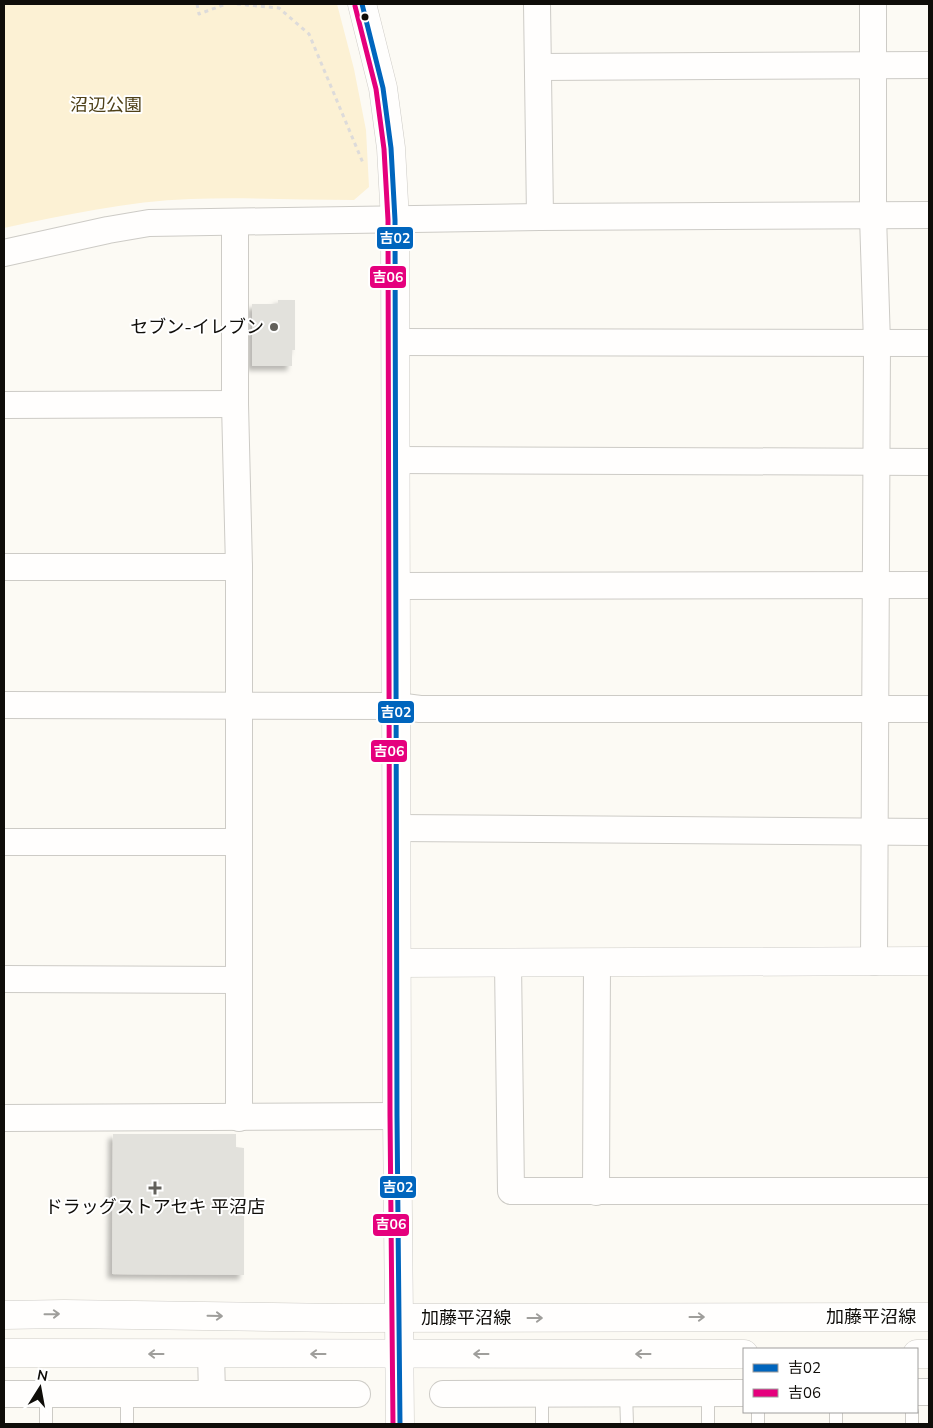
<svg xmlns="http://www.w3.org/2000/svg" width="933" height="1428" font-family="'Nunito Sans','Noto Sans JP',sans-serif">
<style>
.green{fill:#fcf1d4}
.building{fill:#e2e1dc;filter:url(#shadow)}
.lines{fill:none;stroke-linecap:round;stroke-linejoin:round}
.service-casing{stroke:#cdcbc6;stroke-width:14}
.minor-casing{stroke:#cdcbc6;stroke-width:28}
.tertiary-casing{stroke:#cdcbc6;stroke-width:29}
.secondary-casing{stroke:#cdcbc6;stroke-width:29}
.path{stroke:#dddbda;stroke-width:3;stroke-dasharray:4 4;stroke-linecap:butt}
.service{stroke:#fffefd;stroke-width:12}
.minor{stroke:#fffefd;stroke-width:26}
.tertiary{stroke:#fffefd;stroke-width:28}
.secondary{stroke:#fffefd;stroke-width:28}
.bus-1-casing{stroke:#fff;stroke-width:9}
.bus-2-casing{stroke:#fff;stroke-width:9}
.bus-1{stroke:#0065bd;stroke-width:5}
.bus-2{stroke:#e5007d;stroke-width:5}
.oneway{stroke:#9f9e9b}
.bus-dot{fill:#0f0d09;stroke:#fff;stroke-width:2}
.poi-dot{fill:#62605b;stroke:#fff;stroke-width:2}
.labels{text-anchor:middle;stroke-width:4;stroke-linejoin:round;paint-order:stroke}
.park-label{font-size:18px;fill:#4e4017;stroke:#fff}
.poi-label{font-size:18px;fill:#0f0d09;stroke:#fff;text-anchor:end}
.street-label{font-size:18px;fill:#0f0d09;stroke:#fff}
.line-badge{stroke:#fff;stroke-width:2}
.badge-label{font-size:14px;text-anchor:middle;font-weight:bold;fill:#fff}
</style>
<defs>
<filter id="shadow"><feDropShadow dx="-4.5" dy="4.5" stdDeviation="2.5" flood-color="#0004"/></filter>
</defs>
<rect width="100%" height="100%" fill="#fcfaf4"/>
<!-- green -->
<path class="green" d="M 4,4 L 337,4 L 354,69 L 366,130 L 369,187 L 354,200 C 300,200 245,197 191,199 C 128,201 65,215 4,228 Z"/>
<!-- building -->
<g class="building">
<polygon points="278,300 295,300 295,350 292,350 292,366 252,366 252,304 278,304"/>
<polygon points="113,1134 236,1134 236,1147 244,1148 244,1275 112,1274"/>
</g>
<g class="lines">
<!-- service casing -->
<g class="service-casing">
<g id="service">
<polyline points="542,1393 542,1424"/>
<polyline points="626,1393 627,1424"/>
<polyline points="708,1393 708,1424"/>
<polyline points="46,1394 46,1424"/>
<polyline points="836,1412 836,1424"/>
<polyline points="912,1412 912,1424"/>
<polyline points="127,1424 127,1394"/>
<polyline points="758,1424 758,1412"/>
</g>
</g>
<!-- minor casing -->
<g class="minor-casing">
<g id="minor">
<polyline points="537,4 540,217"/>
<polyline points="873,4 873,216 877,343 874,962"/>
<polyline points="538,67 929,65"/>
<polyline points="235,222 235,404 239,567 239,1118"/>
<polyline points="4,253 108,230 149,223 540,217 929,215"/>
<polyline points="396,342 929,343"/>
<polyline points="4,405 235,404"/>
<polyline points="396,460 929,462"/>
<polyline points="4,567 239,567"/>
<polyline points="396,586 929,585"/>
<polyline points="4,705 397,706 420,709 929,709"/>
<polyline points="396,828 929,832"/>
<polyline points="4,842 239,842"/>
<polyline points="508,963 511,1191 929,1191"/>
<polyline points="4,979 238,980"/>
<polyline points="4,1118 397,1116"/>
<polyline points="596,1192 597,963"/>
<polyline points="211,1354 212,1394"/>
<polyline points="917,1392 929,1392"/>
<polyline points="4,1394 357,1394"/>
<polyline points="443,1394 744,1393"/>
</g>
</g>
<!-- tertiary casing -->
<g class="tertiary-casing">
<g id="tertiary">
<polyline points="362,4 383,88 391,148 395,220 397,1116 400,1424"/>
<polyline points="397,963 929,961"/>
</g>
</g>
<!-- secondary casing -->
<g class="secondary-casing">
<g id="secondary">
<polyline points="4,1315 64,1314 343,1318 929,1317"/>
<polyline points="4,1353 744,1354"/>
<polyline points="917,1354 929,1354"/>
</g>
</g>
<!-- path -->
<g class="path">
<polyline points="197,4 199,14 226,4"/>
<polyline points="237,4 279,8 309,34 363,163"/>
</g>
<!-- service -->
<use href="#service" class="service"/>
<!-- minor -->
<use href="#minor" class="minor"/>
<!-- tertiary -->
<use href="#tertiary" class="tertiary"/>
<!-- secondary -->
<use href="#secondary" class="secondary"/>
<!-- bus-1 casing -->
<g class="bus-1-casing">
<polyline id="bus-1" points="362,4 383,88 391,148 395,220 397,1116 400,1424"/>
</g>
<!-- bus-2 casing -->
<g class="bus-2-casing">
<polyline id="bus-2" points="355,6 376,89 384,149 388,220 390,1116 393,1424"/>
</g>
<!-- bus-1 -->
<use href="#bus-1" class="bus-1"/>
<!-- bus-2 -->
<use href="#bus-2" class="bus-2"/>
</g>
<!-- one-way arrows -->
<defs><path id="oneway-shaft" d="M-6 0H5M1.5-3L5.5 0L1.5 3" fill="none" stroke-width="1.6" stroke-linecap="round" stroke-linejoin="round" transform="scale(1.25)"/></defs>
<g class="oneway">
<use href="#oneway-shaft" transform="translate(52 1314) rotate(-1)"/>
<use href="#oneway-shaft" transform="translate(215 1316) rotate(1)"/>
<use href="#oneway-shaft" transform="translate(697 1317)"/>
<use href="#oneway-shaft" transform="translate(535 1318)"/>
<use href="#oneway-shaft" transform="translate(156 1354) rotate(-180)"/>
<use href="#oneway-shaft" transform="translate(318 1354) rotate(-180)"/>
<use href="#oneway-shaft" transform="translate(481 1354) rotate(-180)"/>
<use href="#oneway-shaft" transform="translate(643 1354) rotate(-180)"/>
</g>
<!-- markers -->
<circle class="bus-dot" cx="365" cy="17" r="4.5"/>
<g class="poi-dot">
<circle cx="274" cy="327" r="5"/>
<path d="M152.5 1180.5h5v5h5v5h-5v5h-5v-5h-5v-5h5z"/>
</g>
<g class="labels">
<!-- park labels -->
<g class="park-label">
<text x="106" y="111">沼辺公園</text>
</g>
<!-- poi labels -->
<g class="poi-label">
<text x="264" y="333">セブン-イレブン</text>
<text x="155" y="1213" text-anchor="middle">ドラッグストアセキ 平沼店</text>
</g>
<!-- street labels -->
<g class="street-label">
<text x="871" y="1323">加藤平沼線</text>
<text x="466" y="1324">加藤平沼線</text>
</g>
</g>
<g class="line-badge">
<rect x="376" y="226" width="38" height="24" rx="5" fill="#0065bd"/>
<rect x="369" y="265" width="38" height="24" rx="5" fill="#e5007d"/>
<rect x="377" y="700" width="38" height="24" rx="5" fill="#0065bd"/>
<rect x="370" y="739" width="38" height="24" rx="5" fill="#e5007d"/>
<rect x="379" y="1175" width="38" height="24" rx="5" fill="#0065bd"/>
<rect x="372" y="1213" width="38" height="24" rx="5" fill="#e5007d"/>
</g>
<g class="badge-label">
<text x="395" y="243">吉02</text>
<text x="388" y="282">吉06</text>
<text x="396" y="717">吉02</text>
<text x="389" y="756">吉06</text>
<text x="398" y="1192">吉02</text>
<text x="391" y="1229">吉06</text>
</g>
<!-- border -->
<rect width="933" height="1428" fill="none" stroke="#0f0d09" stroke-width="10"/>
<!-- legend -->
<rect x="743" y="1348" width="175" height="65" fill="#ffffff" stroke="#9f9e9d"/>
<rect x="753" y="1364" width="25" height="8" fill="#0065bd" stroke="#9f9e9d"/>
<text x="788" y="1373" font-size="15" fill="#0f0d09">吉02</text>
<rect x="753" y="1389" width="25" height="8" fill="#e5007d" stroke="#9f9e9d"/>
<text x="788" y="1398" font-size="15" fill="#0f0d09">吉06</text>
<!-- north arrow -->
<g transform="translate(40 1388) rotate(11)" stroke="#ffffff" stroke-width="4" paint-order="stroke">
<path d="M0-4L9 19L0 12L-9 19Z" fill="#0f0d09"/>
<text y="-8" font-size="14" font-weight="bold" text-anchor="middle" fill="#0f0d09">N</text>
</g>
</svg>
